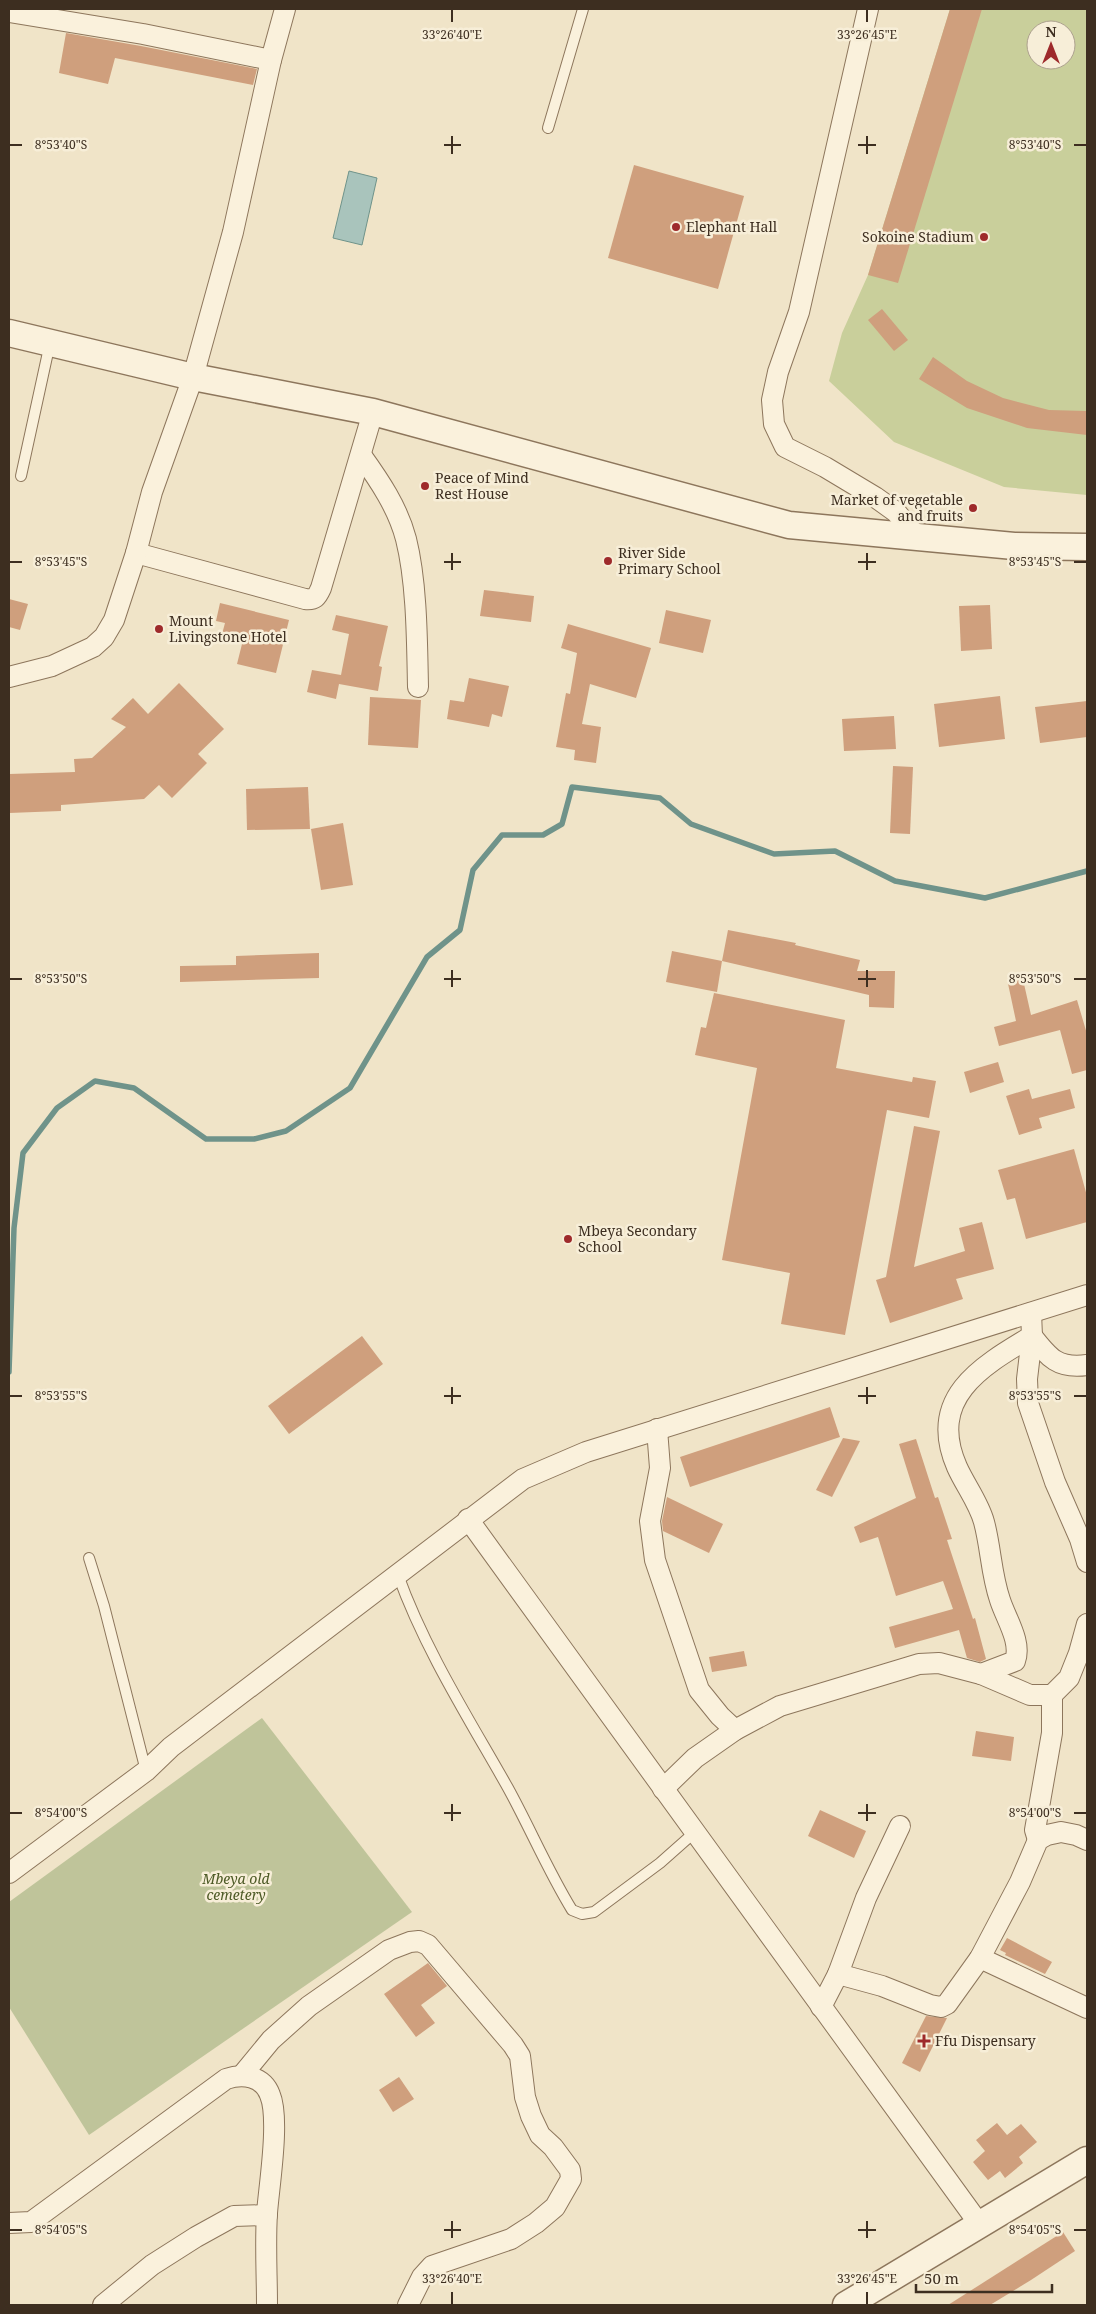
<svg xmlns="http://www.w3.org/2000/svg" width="1096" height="2314" font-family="'Noto Serif',serif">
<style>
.green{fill:#c9cf9b;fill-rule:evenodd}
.cemetery{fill:#bfc49a}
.water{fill:#a9c4bc;stroke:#6f938a}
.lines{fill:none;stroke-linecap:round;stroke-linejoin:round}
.stream{stroke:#6f938a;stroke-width:5.5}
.building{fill:#cf9f7d}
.service-casing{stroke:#8d765c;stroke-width:12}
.minor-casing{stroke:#8d765c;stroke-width:22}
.tertiary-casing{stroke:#8d765c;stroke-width:29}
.service{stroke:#faf1dc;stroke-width:10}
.minor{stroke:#faf1dc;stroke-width:20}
.tertiary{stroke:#faf1dc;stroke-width:26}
.ticks{fill:none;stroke:#3d2e20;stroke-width:2}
.poi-dot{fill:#9e2a2b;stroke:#f7eed8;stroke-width:2}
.labels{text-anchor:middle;stroke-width:5;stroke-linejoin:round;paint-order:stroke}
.poi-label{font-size:14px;fill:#3d2e20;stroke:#f7eed8;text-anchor:start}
.park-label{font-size:14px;font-style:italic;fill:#4d5a26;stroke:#f7eed8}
.ticks-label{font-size:12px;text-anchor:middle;fill:#3d2e20;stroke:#f7eed8;stroke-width:5;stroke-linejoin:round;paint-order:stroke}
</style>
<rect width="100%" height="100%" fill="#f0e4c8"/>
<!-- green -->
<path class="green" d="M 950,9 L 1087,9 L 1087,495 L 1004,487 L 894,442 L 829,381 L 842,333 L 868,275 ZM 1036,30 L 1066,30 L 1066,60 L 1036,60 Z"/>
<!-- cemetery -->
<polygon class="cemetery" points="262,1718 412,1912 89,2135 9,2007 9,1902"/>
<!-- water -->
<polygon class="water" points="349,171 377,178 362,245 333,238"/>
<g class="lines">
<!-- stream -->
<polyline class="stream" points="9,1372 14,1228 23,1153 57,1108 95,1081 134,1088 206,1139 254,1139 286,1131 350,1088 427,957 460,930 473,870 502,835 543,835 562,824 572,787 660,798 691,824 774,854 835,851 895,881 985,898 1087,871"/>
</g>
<!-- building -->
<g class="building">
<polygon points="950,9 982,9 898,283 868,275"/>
<polygon points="66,33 141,46 257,69 253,85 115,58 108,84 59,73"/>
<polygon points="634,165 744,196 718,289 608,258"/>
<polygon points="882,309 908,340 894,351 868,320"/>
<polygon points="933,357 967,381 1003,398 1049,410 1087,411 1087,435 1027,428 967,408 919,379"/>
<polygon points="484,590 534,596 531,622 480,616"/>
<polygon points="9,599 28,604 20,630 9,627"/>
<polygon points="220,603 289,620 276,673 237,664 242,644 221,638 225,623 216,621"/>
<polygon points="990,605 992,649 961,651 959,606"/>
<polygon points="666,610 711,620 703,653 659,643"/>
<polygon points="336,615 388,626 379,666 382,667 378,691 339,684 336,699 307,692 312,670 341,675 349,634 332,630"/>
<polygon points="568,624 651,648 636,698 590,684 582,724 601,727 596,763 574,760 575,750 556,747 566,693 570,694 577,653 561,648"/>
<polygon points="469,678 509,686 502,717 492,714 489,727 447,719 450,700 464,702"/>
<polygon points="179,683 224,729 198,754 207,763 172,798 159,785 144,799 61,805 61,811 9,813 9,774 75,772 74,759 92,758 126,727 111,719 133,698 148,714"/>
<polygon points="1000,696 1005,739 939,747 934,704"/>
<polygon points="370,697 421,700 418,748 368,745"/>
<polygon points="1087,701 1087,737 1040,743 1035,707"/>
<polygon points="894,716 896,749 844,751 842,719"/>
<polygon points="893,766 913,767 910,834 890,833"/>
<polygon points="308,787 310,829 247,830 246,789"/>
<polygon points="343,823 353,885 321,890 311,829"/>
<polygon points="728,930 796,943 795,945 860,960 857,971 895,971 894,1008 869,1007 869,995 722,961"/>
<polygon points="672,951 722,961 717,992 666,982"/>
<polygon points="319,953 319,978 180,982 180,966 236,965 236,956"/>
<polygon points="1022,975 1031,1015 1077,1000 1087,1034 1087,1070 1072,1074 1060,1030 999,1046 994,1027 1016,1021 1007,979"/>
<polygon points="714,993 845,1020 836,1068 912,1082 913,1077 936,1081 929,1118 887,1110 845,1335 781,1324 790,1273 722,1260 757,1068 695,1055 701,1027 706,1028"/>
<polygon points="998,1062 1004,1082 970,1093 964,1072"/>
<polygon points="1029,1089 1032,1099 1070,1089 1075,1108 1039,1118 1042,1128 1019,1135 1006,1096"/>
<polygon points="914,1126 940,1131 914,1267 965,1251 959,1228 982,1222 994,1269 956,1279 963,1299 890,1323 876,1280 886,1277"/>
<polygon points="1074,1149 1087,1196 1087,1222 1026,1239 1015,1198 1007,1200 998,1170"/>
<polygon points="362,1336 383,1364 289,1434 268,1406"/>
<polygon points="830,1407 840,1437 690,1487 680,1457"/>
<polygon points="843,1438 860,1441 832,1497 816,1490"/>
<polygon points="916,1439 935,1498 938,1497 952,1539 947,1540 973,1619 975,1618 986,1659 980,1662 967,1658 959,1630 895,1648 889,1627 953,1609 943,1581 896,1596 878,1537 860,1543 854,1527 916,1498 899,1444"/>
<polygon points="667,1497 723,1524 709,1553 663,1531 662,1521"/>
<polygon points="744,1651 747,1666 712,1672 709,1657"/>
<polygon points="976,1731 1014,1737 1011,1761 972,1756"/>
<polygon points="820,1810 866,1831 854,1858 808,1836"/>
<polygon points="1007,1938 1052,1962 1045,1974 1005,1955 1006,1953 1000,1950"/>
<polygon points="428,1963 447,1986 421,2005 435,2023 416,2037 384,1994"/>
<polygon points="926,2016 947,2018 920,2072 902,2063"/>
<polygon points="399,2077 414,2099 393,2112 379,2090"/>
<polygon points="997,2123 1007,2135 1021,2124 1037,2142 1019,2157 1023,2163 1005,2178 1000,2171 988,2180 973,2162 985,2151 976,2140"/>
<polygon points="1063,2232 1075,2251 1031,2280 990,2305 948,2305"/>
</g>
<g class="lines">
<!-- service casing -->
<g class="service-casing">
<g id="service">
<polyline points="548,128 583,9"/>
<polyline points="21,476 50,343"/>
<polyline points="89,1558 104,1606 146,1771"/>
<path d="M 398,1575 C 425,1650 469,1719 508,1788 C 530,1828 548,1871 572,1910 L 582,1914 L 594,1912 L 660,1863 L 695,1832"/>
</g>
</g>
<!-- minor casing -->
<g class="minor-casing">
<g id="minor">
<polyline points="868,9 799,312 778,372 772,400 774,424 785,447 825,467 875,497 896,512 918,538"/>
<polyline points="9,12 143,34 271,60"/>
<path d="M 361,455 C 379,480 398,508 406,539 C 417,583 417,641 418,687"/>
<path d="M 136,553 L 305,599 C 315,600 317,597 321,588 L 373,412"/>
<polyline points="9,677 52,666 93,647 104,637 114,620 136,553 152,492 193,377 233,232 271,60 285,9"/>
<polyline points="1032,1336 1027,1379 1028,1403 1055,1482 1080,1539 1087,1562"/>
<path d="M 1032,1336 C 1049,1358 1058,1369 1087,1365"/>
<polyline points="657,1429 660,1468 650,1521 655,1560 699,1690 720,1716 735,1730"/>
<polyline points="468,1519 980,2225"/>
<polyline points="981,1674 1030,1695 1052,1695 1069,1678 1079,1653 1087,1624"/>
<path d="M 663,1789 L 695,1758 L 735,1730 L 780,1706 L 919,1664 L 939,1663 L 981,1674 L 1015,1661 C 1022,1642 1006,1619 1000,1600 C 991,1574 991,1548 984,1522 C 979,1503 965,1485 957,1467 C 927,1398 980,1367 1032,1336 L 1031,1313"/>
<polyline points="1038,1840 1035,1830 1052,1733 1052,1695"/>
<polyline points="9,1873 146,1771 171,1747 523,1479 586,1452 1087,1295"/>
<polyline points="980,1958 1087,2008"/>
<polyline points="838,1974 882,1986 930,2005 941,2007 947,2004 980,1958 1020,1882 1038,1840 1047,1835 1061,1832 1076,1835 1087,1840"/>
<polyline points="821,2007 838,1974 866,1898 900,1826"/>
<polyline points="243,2074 271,2040 309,2006 389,1950 410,1942 419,1941 428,1945 513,2045 520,2056 525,2097 531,2116 540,2135 553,2147 570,2170 571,2179 555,2207 536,2223 511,2239 432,2266 422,2277 408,2305"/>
<path d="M 9,2223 L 31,2222 L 226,2079 C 243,2073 263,2076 270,2095 C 280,2119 269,2186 267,2213 C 265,2244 267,2275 267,2305"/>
<polyline points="103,2305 152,2265 196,2237 234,2216 267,2215"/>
</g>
</g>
<!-- tertiary casing -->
<g class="tertiary-casing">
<g id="tertiary">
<polyline points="9,333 193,377 373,412 789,525 1014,546 1087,547"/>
<polyline points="846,2305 1087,2160"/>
</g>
</g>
<!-- service -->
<use href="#service" class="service"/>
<!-- minor -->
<use href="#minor" class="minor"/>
<!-- tertiary -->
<use href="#tertiary" class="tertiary"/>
</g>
<!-- ticks -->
<path class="ticks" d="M 452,10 L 452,22M 867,10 L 867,22M 452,136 L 452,154M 867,136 L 867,154M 10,145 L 22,145M 444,145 L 461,145M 858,145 L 876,145M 1074,145 L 1086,145M 452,553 L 452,570M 867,553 L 867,570M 10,562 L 22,562M 444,562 L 461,562M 858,562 L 876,562M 1074,562 L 1086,562M 452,970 L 452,987M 867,970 L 867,987M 10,979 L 22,979M 444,979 L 461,979M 858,979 L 876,979M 1074,979 L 1086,979M 452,1387 L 452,1404M 867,1387 L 867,1404M 10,1396 L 22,1396M 444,1396 L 461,1396M 858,1396 L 876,1396M 1074,1396 L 1086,1396M 452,1804 L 452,1821M 867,1804 L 867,1821M 10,1813 L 22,1813M 444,1813 L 461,1813M 858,1813 L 876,1813M 1074,1813 L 1086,1813M 452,2221 L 452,2238M 867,2221 L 867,2238M 10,2230 L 22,2230M 444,2230 L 461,2230M 858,2230 L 876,2230M 1074,2230 L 1086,2230M 452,2292 L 452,2304M 867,2292 L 867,2304"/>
<!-- markers -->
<g class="poi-dot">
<circle cx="676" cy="227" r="5"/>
<circle cx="984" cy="237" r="5"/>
<circle cx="425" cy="486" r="5"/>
<circle cx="973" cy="508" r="5"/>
<circle cx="608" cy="561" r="5"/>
<circle cx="159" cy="629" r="5"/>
<circle cx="568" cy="1239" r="5"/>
<path d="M921.5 2033.5h5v5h5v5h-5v5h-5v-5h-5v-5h5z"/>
</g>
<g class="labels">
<!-- poi labels -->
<g class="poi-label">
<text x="686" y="232">Elephant Hall</text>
<text x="974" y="242" text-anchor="end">Sokoine Stadium</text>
<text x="435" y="483">Peace of Mind<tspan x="435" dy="16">Rest House</tspan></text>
<text x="963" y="505" text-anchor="end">Market of vegetable<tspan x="963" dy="16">and fruits</tspan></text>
<text x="618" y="558">River Side<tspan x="618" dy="16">Primary School</tspan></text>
<text x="169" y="626">Mount<tspan x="169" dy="16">Livingstone Hotel</tspan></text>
<text x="578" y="1236">Mbeya Secondary<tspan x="578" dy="16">School</tspan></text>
<text x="935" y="2046">Ffu Dispensary</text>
</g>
<!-- park labels -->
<g class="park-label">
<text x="236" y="1884">Mbeya old<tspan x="236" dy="16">cemetery</tspan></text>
</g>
</g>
<g class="ticks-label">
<text x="452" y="39">33°26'40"E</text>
<text x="867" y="39">33°26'45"E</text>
<text x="61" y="149">8°53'40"S</text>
<text x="1035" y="149">8°53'40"S</text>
<text x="61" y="566">8°53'45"S</text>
<text x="1035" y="566">8°53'45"S</text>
<text x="61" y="983">8°53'50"S</text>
<text x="1035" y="983">8°53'50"S</text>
<text x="61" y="1400">8°53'55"S</text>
<text x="1035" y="1400">8°53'55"S</text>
<text x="61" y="1817">8°54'00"S</text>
<text x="1035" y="1817">8°54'00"S</text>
<text x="61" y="2234">8°54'05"S</text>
<text x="1035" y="2234">8°54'05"S</text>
<text x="452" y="2283">33°26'40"E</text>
<text x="867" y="2283">33°26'45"E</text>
</g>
<!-- border -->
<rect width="1096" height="2314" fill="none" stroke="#3d2e20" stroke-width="20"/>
<!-- north arrow -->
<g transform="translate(1051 45)"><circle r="24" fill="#f7eed8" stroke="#ada18e"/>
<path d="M0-4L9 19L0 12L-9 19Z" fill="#9e2a2b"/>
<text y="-8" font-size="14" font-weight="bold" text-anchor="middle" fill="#3d2e20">N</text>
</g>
<!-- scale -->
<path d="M916 2284v8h136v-8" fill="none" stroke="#3d2e20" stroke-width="2.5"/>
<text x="924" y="2284" font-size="15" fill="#3d2e20" stroke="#f7eed8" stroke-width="4" paint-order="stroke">50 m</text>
</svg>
